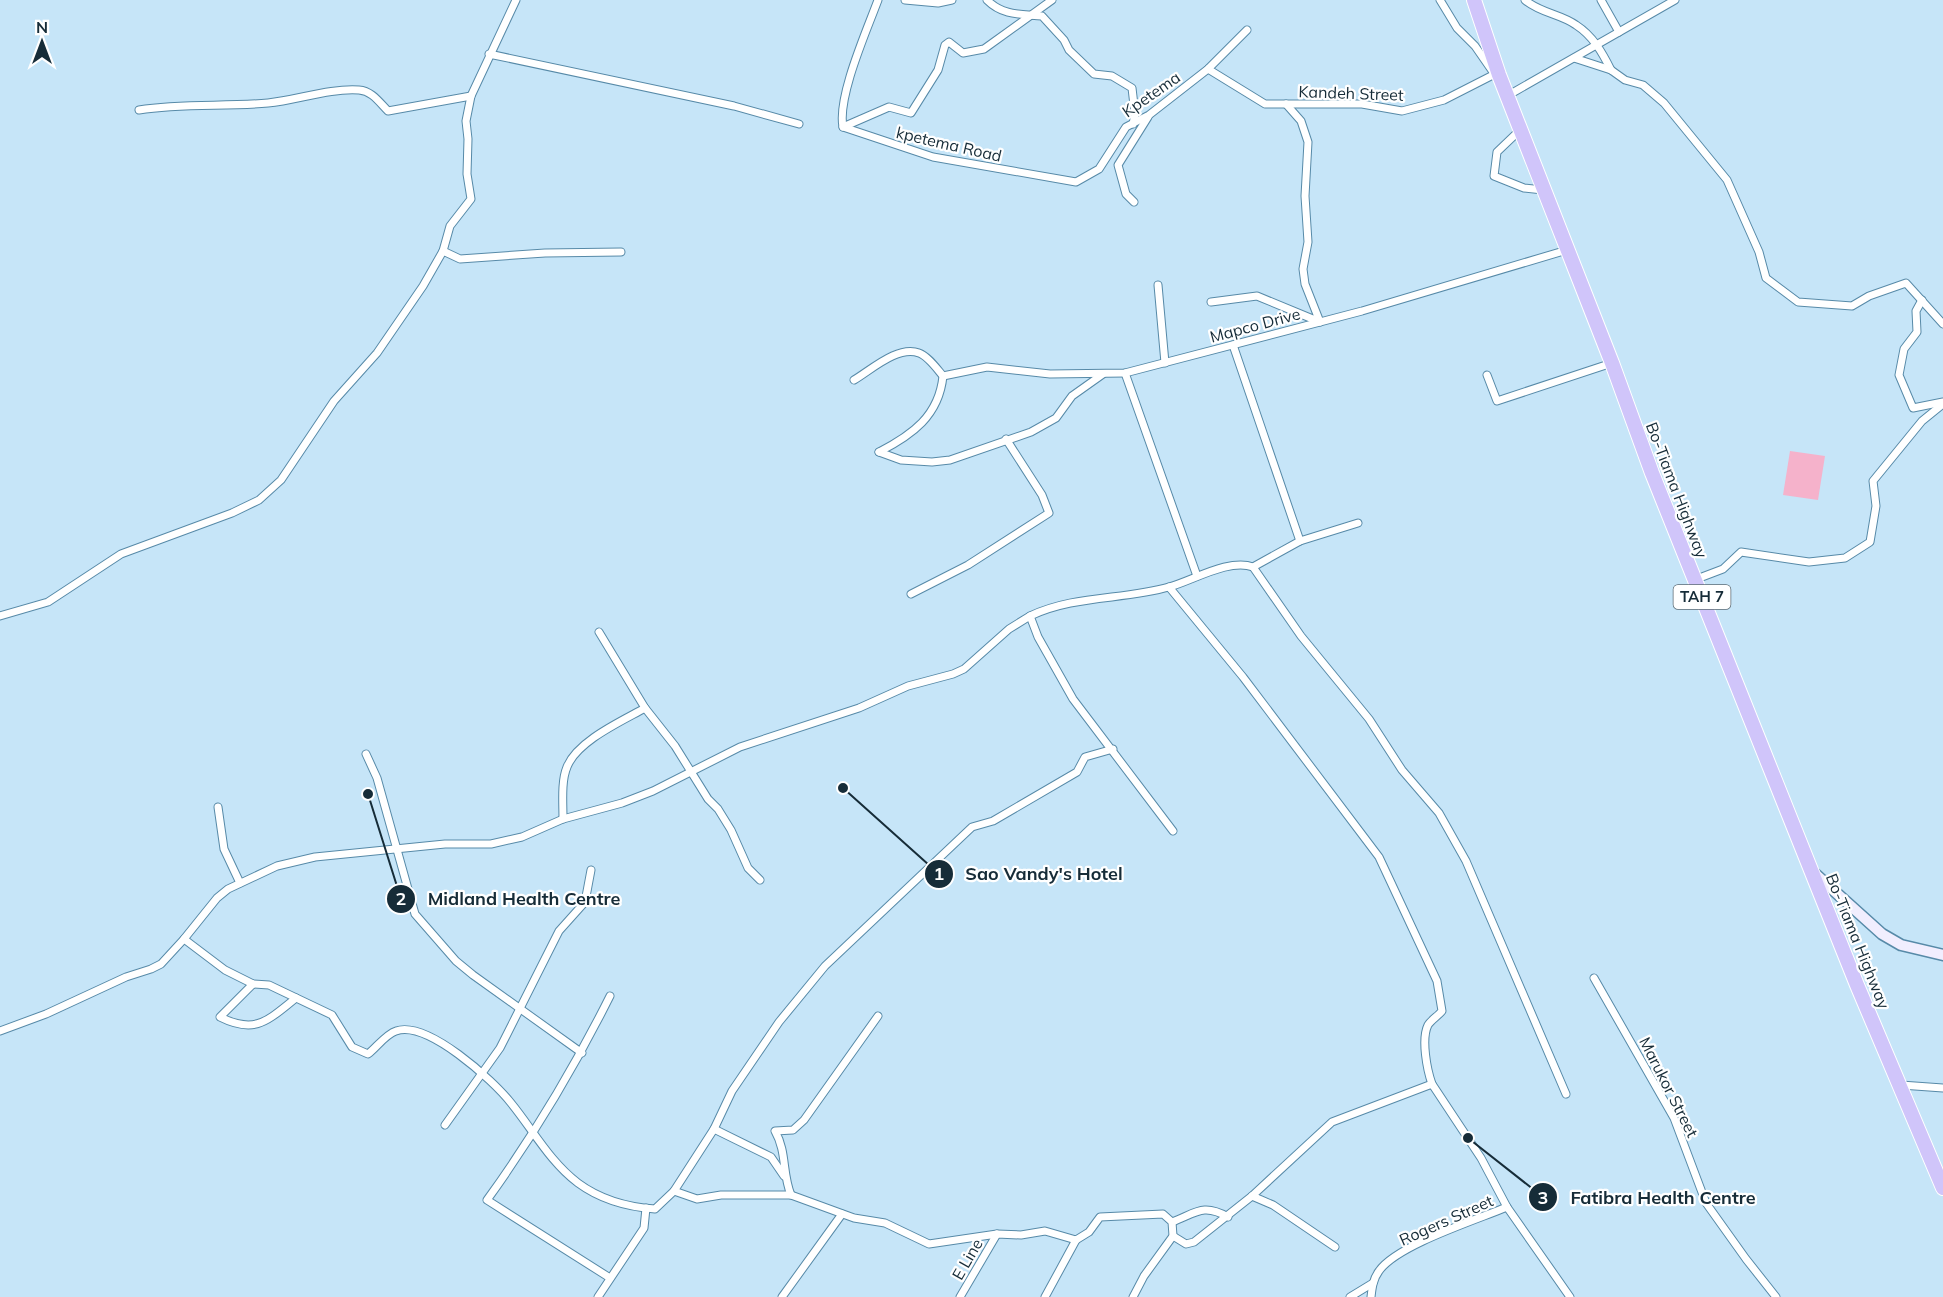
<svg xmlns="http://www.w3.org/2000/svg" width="1943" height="1297" font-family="Mulish,sans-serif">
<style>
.pitch{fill:#f5b2cb}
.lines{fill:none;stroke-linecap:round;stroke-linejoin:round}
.street-casing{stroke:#578aa8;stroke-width:9}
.secondary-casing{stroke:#578aa8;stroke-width:13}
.highway-casing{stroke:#fff;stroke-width:16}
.street{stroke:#fff;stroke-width:7}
.secondary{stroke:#f1eefe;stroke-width:10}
.highway{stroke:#d0c5fa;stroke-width:14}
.labels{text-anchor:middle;stroke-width:4.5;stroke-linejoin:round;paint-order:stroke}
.shield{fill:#fff;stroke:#5c6b74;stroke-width:1.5}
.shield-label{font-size:15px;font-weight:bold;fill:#162c38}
.street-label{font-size:16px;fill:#162c38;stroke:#fff}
.leader{fill:none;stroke:#162c38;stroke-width:2}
.callout-dot{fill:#162c38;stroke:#fff;stroke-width:2}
.mark-label{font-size:18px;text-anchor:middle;font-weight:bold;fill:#fff}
.callout-label{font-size:18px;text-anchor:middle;font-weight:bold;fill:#162c38;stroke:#fff;stroke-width:4.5;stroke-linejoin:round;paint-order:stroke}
</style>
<rect width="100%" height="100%" fill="#c6e5f8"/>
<!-- pitch -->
<polygon class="pitch" points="1790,451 1825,456 1818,500 1783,495"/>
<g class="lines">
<!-- street casing -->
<g class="street-casing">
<g id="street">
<path d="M 878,0 C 867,30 837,97 843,127 L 933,157 L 1076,182 L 1099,169 L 1126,127 L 1149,115 L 1208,69 L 1247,30"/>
<polyline points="905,0 938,3 952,0"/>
<path d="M 987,0 C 1003,16 1021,14 1042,16 L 1064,40 L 1069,50 L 1094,74 L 1112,76 L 1132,88 L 1135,114 L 1133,124"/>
<polyline points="1440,0 1457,28 1475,46 1493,72"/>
<path d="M 1525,0 C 1540,13 1561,14 1576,25 C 1593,36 1602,52 1611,70"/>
<polyline points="1601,0 1619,32"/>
<polyline points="489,54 734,106 799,124"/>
<polyline points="1574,58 1611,70 1625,80 1643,85 1664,103 1727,180 1759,252 1766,278 1798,302 1852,306 1869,296 1906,283 1943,324"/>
<polyline points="1208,69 1265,104 1362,104 1402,111 1444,100 1495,74"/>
<polyline points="1507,96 1675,0"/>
<path d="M 139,110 C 182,103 225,107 268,103 C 298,100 329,88 359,90 C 372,91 379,102 388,111 L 471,96"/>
<polyline points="843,127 889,107 911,113 938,70 945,45 949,42 963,53 984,49 1052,0"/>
<polyline points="1520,130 1497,152 1494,176 1524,188 1543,190"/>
<polyline points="1134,202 1126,194 1118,165 1148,117"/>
<polyline points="443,251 450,226 471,199 467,174 468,139 466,121 471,96 516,0"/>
<polyline points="1158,285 1165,363"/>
<polyline points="1922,300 1916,311 1917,332 1904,349 1899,375 1913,408 1943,402"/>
<polyline points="1211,302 1257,296 1320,322 1305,284 1303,269 1308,242 1305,196 1308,142 1301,121 1286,104"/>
<polyline points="1233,345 1300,541"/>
<polyline points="1125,373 1197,576"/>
<polyline points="1487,375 1497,401 1612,363"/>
<polyline points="943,376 987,367 1050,374 1125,373 1362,311 1567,250"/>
<path d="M 854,380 C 871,370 898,345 919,353 C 928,356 937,369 943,376 C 939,416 912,435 879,452"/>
<polyline points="879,452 901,460 932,462 950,460 1031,432 1056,418 1072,396 1103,374"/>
<polyline points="1253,567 1300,541 1358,523"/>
<polyline points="1694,580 1723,569 1741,552 1809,562 1845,558 1870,542 1876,506 1873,481 1922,421 1943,404"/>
<path d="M 1169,587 L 1243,677 L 1379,857 L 1437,981 L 1442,1011 C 1438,1016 1431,1020 1428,1025 C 1421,1039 1427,1070 1432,1084"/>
<polyline points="911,594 968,565 1049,513 1042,495 1006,439"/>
<polyline points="0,616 48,602 121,554 232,513 259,500 281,480 334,401 377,353 423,286 443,251 460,259 545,253 621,252"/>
<path d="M 1030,616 L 1009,629 L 964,669 L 953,674 L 908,686 L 859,708 L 740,747 L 653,791 L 622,803 L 563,819 L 522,837 L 491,844 L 445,844 L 315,857 L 277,866 L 228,889 L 217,898 L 184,939 L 225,970 L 253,984 L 269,985 L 332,1015 L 352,1047 L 368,1054 C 376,1048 386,1034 396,1031 C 427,1020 493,1080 511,1103 C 533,1130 550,1162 578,1183 C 601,1200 627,1207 655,1209 L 674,1191 L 697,1199 L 721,1195 L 791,1195 L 854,1218 L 885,1223 L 929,1244 L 997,1234 L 1021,1235 L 1045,1231 L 1076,1240 L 1089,1232 L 1100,1217 L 1163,1214 L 1172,1222 L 1173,1236 L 1144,1276 L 1133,1297"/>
<polyline points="599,632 645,708 675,746 708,799 718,809 731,830 748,868 760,880"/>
<polyline points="366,754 377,778 415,914 456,961 473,975 582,1053"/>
<polyline points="218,807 224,849 240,883"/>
<path d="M 563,819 C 563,803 561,781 567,767 C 577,741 622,721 645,708"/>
<path d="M 1173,831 L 1073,699 L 1038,637 L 1030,616 C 1074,595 1123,600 1169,587 C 1192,581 1229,558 1253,567 L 1301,636 L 1369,719 L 1402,770 L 1439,813 L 1466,861 L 1566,1094"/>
<polyline points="1594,978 1674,1118 1706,1203 1746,1259 1776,1297"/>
<path d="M 253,984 L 220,1017 C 256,1035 268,1020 296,998"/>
<path d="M 610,996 C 574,1068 534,1135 487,1200 L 610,1278"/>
<polyline points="0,1031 46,1014 126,977 151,969 161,964 184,939"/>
<polyline points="1901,1085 1943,1088"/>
<polyline points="445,1125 500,1048 559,931 585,902 591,870"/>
<polyline points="714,1129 771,1157 784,1176"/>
<polyline points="674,1191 714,1129 732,1091 779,1022 825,966 972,827 993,821 1077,772 1085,757 1113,749"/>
<path d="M 791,1195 C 782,1173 787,1152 775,1131 L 793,1130 L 804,1120 L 878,1016"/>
<polyline points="1252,1196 1273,1205 1335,1247"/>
<path d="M 1172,1222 C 1196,1213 1203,1203 1228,1217"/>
<polyline points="1173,1236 1186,1244 1194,1242 1252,1196 1332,1122 1432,1084 1481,1158 1507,1207 1570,1297"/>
<polyline points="598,1297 644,1228 646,1208"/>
<polyline points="782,1297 842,1214"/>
<polyline points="960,1297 997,1234"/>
<polyline points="1045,1297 1076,1240"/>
<polyline points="1350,1297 1373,1283"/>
<path d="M 1371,1297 C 1372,1288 1373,1279 1379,1271 C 1397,1245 1476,1220 1507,1207"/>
</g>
</g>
<!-- secondary casing -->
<g class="secondary-casing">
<polyline id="secondary" points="1812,871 1882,934 1901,945 1943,955"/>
</g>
<!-- highway casing -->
<g class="highway-casing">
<polyline id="highway" points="1474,0 1499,75 1612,363 1652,473 1857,985 1943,1188"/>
</g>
<!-- street -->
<use href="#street" class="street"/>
<!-- secondary -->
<use href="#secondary" class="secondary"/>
<!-- highway -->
<use href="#highway" class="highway"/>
</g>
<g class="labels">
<!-- shield labels -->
<rect class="shield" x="1673.5" y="585" width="57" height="24" rx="4.5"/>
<g class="shield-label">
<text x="1702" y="602">TAH 7</text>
</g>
<!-- street labels -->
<g class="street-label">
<text transform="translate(1351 93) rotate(2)" y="6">Kandeh Street</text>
<text transform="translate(1151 94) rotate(-35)" y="6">Kpetema</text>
<text transform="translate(949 144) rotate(13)" y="6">kpetema Road</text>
<text transform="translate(1255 325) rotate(-15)" y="6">Mapco Drive</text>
<text transform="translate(1677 490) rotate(69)" y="6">Bo-Tiama Highway</text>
<text transform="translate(1858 941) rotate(68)" y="6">Bo-Tiama Highway</text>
<text transform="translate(1669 1087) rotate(63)" y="6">Marukor Street</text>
<text transform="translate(1446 1220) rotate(-24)" y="6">Rogers Street</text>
<text transform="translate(967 1259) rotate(-60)" y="6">E Line</text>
</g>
</g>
<!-- callouts -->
<path class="leader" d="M843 788L939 874M368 794L401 899M1468 1138L1543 1197"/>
<g class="callout-dot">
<circle cx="843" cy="788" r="6"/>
<circle cx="368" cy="794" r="6"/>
<circle cx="1468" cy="1138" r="6"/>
<circle cx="939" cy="874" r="15"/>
<circle cx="401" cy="899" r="15"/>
<circle cx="1543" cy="1197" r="15"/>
</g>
<g class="mark-label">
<text x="939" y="880">1</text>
<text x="401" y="905">2</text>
<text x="1543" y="1204">3</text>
</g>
<g class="callout-label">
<text x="1044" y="880">Sao Vandy's Hotel</text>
<text x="524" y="905">Midland Health Centre</text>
<text x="1663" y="1204">Fatibra Health Centre</text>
</g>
<!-- north arrow -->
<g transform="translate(42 42)" stroke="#ffffff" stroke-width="4.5" paint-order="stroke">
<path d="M0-4.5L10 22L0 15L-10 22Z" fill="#162c38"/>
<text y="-9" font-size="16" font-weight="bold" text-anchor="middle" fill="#162c38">N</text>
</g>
</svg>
